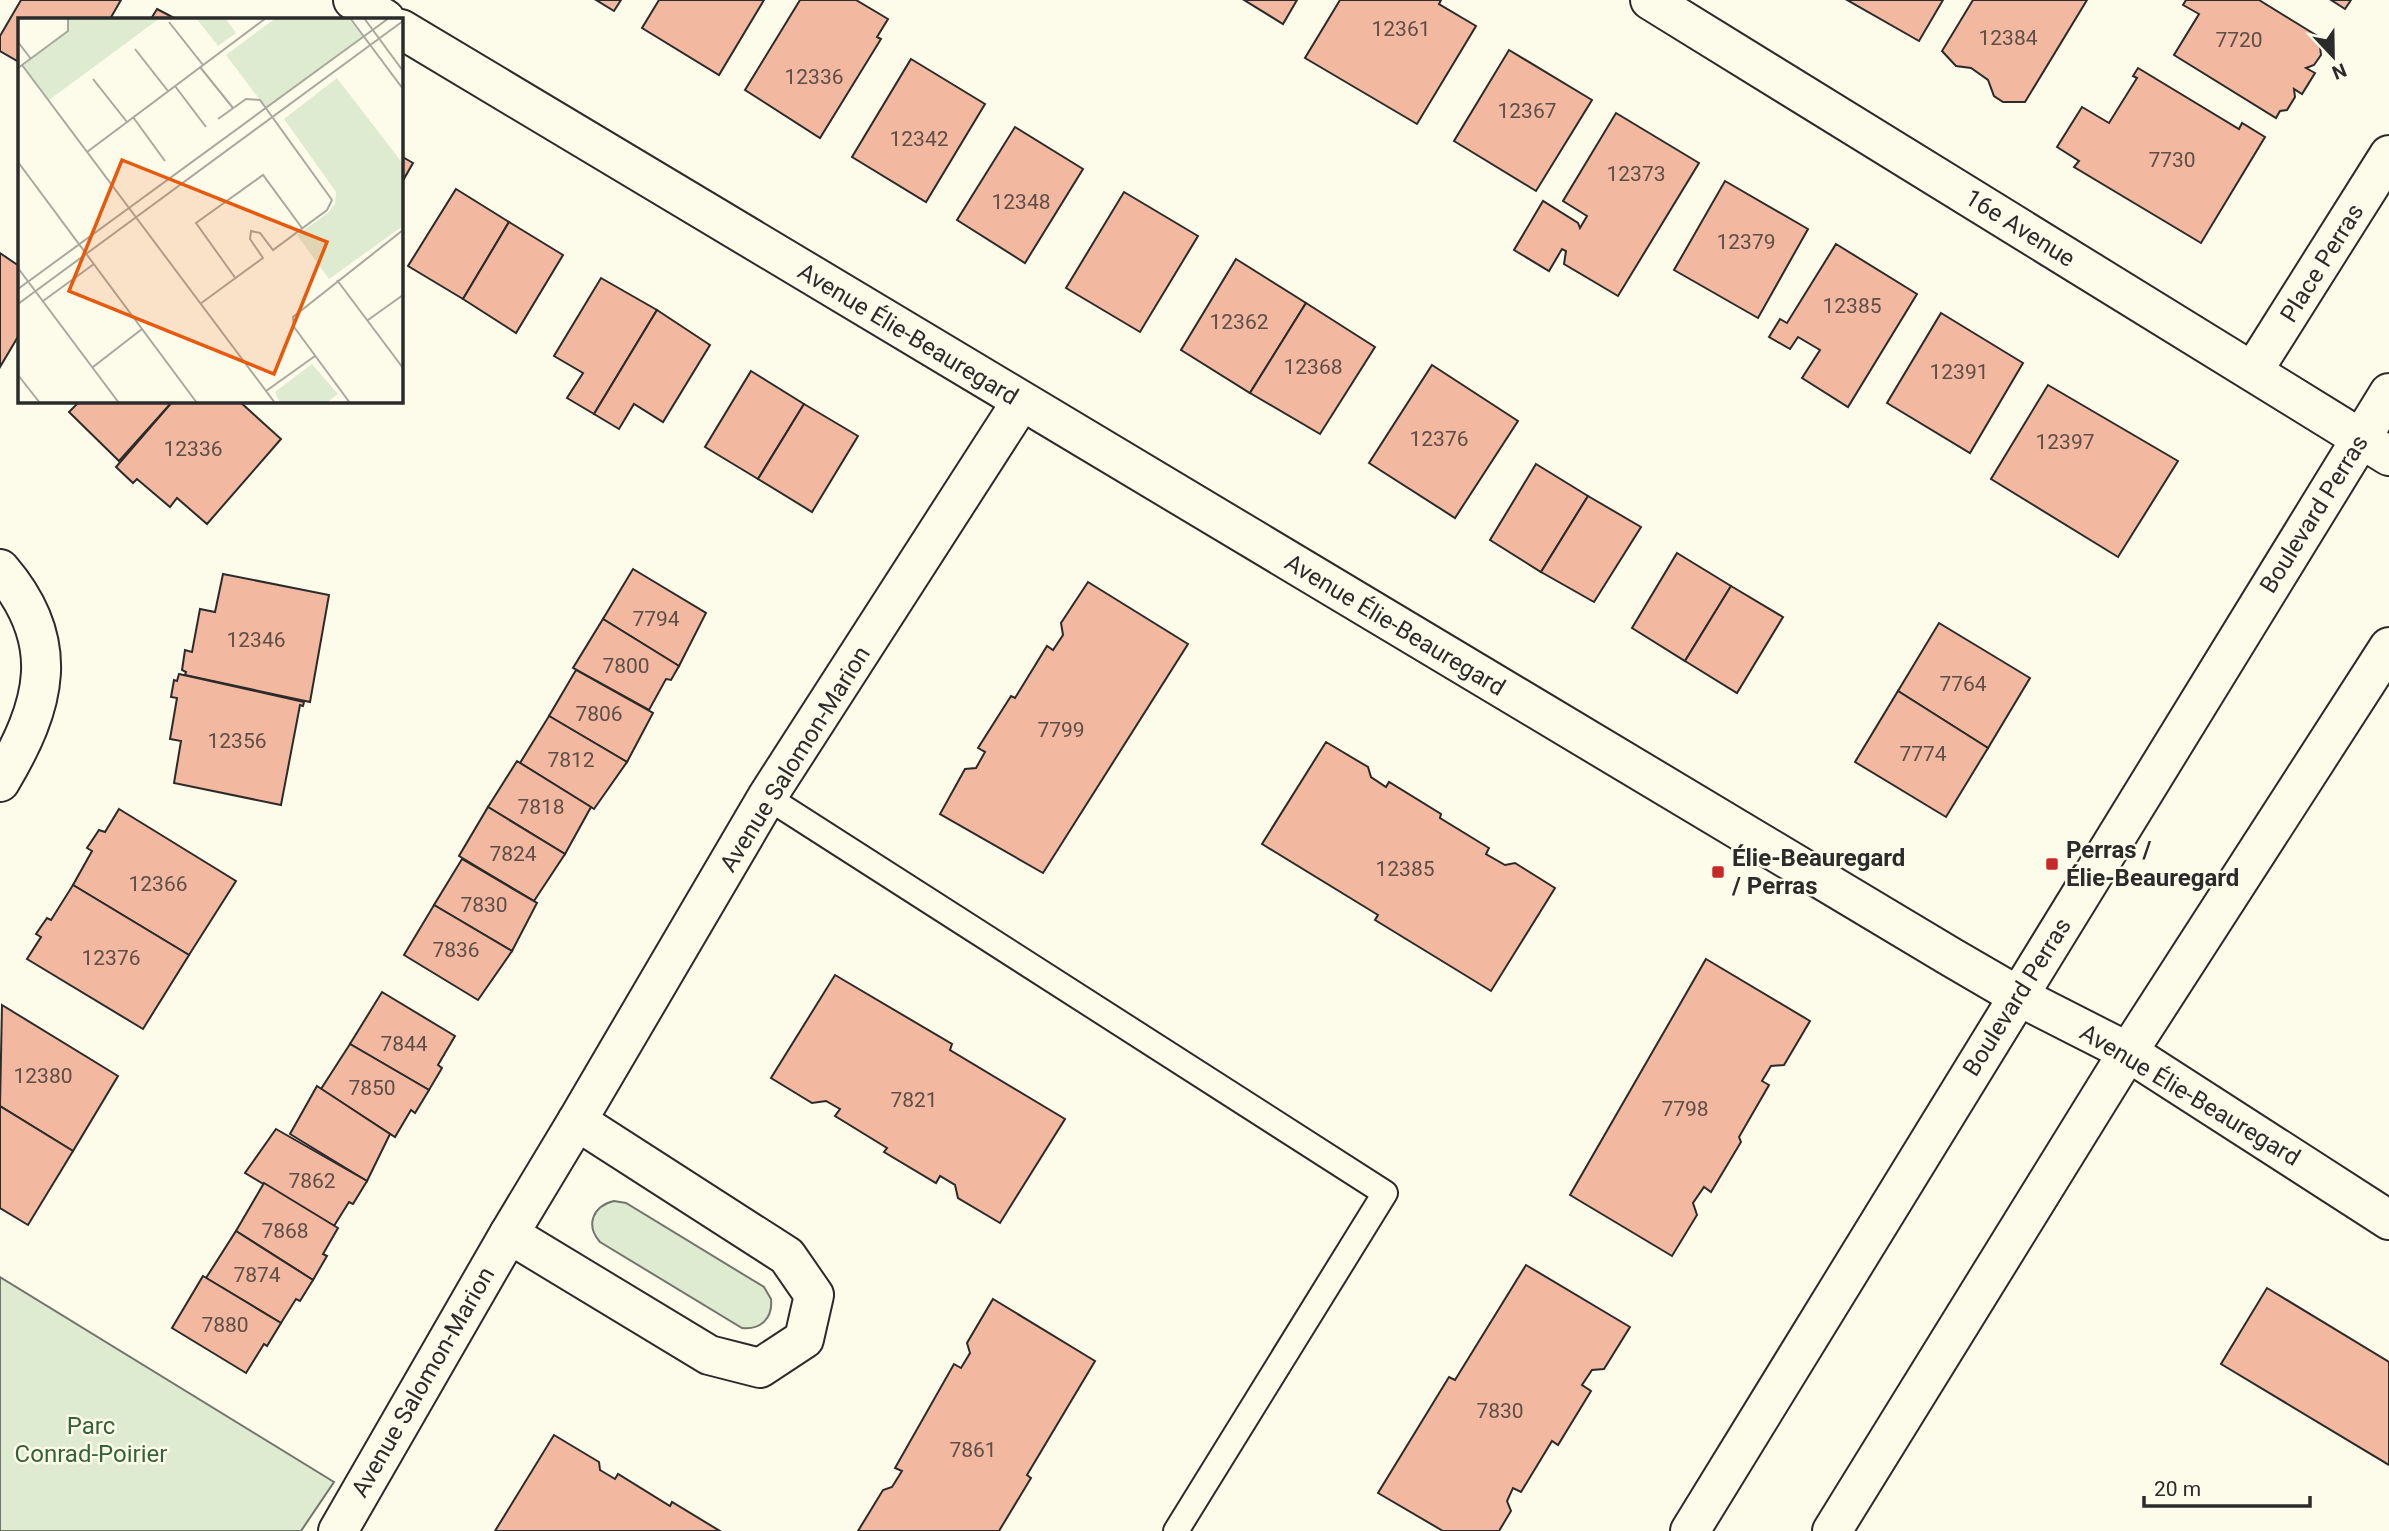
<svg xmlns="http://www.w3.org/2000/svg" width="2389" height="1531" font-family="Roboto,sans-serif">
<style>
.green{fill:#deebd1;stroke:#74746e;stroke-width:2}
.building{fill:#f2b8a0;stroke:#2b2b2b;stroke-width:2}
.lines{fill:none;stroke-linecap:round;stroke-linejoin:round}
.service-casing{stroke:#2b2b2b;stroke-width:28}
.minor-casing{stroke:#2b2b2b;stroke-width:42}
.secondary-casing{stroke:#2b2b2b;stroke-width:42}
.service{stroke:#fdfbea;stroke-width:24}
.minor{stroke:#fdfbea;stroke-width:38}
.secondary{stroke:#fdfbea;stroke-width:38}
.poi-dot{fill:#c62828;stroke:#fdfbea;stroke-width:2.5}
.labels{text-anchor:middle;stroke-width:5;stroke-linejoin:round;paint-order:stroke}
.number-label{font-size:21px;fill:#5d4e48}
.street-label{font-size:24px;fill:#2b2b2b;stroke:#fdfbea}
.poi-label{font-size:24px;font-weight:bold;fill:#2b2b2b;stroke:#fdfbea;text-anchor:start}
.park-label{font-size:24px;fill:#34623c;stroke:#fdfbea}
.inset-road{fill:none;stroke:#a9a89e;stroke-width:2}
.view{fill:#e8590c;fill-opacity:0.15;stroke:#e8590c;stroke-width:3.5}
.inset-edge{fill:none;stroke:#2b2b2b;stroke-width:3.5}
</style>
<rect width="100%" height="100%" fill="#fdfbea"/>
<!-- green -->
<g class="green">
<path d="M 614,1201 L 626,1203 L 764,1287 L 771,1299 C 773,1318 761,1330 742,1328 L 600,1242 C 585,1225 593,1206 614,1201 Z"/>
<polygon points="0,1277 334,1482 301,1531 0,1531"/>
</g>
<!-- building -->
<g class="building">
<polygon points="21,0 121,0 110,19 19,19 19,62 0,51 0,36"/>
<polygon points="596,0 621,0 614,11"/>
<polygon points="659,0 764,0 719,75 642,28"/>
<polygon points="800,0 856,0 888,19 877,37 881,39 820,138 745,90"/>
<polygon points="1244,0 1297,0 1283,24"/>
<polygon points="1340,0 1441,0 1439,4 1476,26 1417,124 1305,58"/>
<polygon points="1847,0 1943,0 1919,41"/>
<polygon points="1973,0 2087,0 2025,102 2003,102 1994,96 1988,80 1971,68 1956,66 1942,51"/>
<polygon points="2186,0 2259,0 2324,40 2320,46 2321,55 2314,65 2306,68 2315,73 2302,94 2294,89 2295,97 2287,110 2280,111 2276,118 2174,55 2199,14 2183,5"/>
<polygon points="2331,0 2351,0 2345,9"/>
<polygon points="157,9 176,19 151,19"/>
<polygon points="1509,50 1592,100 1536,191 1454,141"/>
<polygon points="911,59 985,104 926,202 852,157"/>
<polygon points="2138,68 2239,129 2242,123 2265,137 2201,243 2074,167 2079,161 2057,147 2082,107 2109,123 2137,78 2133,76"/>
<polygon points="1616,113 1699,163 1618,296 1564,264 1566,251 1562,249 1549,271 1514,250 1543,201 1578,223 1580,228 1587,216 1563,201"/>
<polygon points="1015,127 1083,169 1025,263 957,220"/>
<polygon points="401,156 413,163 401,184"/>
<polygon points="1725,181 1808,229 1758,318 1674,270"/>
<polygon points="456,189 509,222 463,299 408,266"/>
<polygon points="1124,192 1198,236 1140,332 1066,288"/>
<polygon points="509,222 563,255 516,333 463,299"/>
<polygon points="1836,244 1917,294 1848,407 1802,378 1820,350 1798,337 1790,349 1769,337 1780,319 1787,323"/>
<polygon points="0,253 19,266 19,335 0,367"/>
<polygon points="1236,259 1306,303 1250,393 1181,350"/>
<polygon points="601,278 657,310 594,414 567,398 583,373 554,356"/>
<polygon points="1306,303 1375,347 1320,434 1250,393"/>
<polygon points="657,310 710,345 663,422 634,404 619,429 594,414"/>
<polygon points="1941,313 2023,363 1970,453 1887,403"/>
<polygon points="1432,365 1518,421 1455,518 1369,463"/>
<polygon points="751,371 804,404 758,479 705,447"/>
<polygon points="2048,385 2178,461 2118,557 1991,479"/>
<polygon points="75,401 173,401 119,461 69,412 78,403"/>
<polygon points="173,401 239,401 281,439 207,524 177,498 170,507 137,479 133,483 116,467"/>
<polygon points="804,404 858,436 812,512 758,479"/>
<polygon points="1536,464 1588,496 1541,572 1490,540"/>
<polygon points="1588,496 1641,527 1594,602 1541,572"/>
<polygon points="1677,553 1731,586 1685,661 1632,628"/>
<polygon points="633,569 706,613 679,666 603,619"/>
<polygon points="223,574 329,595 310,702 185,675 186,672 182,670 185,650 192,652 200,609 215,612"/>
<polygon points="1088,582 1188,644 1043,873 940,814 965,769 976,768 985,752 978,748 1011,696 1015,698 1047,646 1053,650 1063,635 1061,623"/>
<polygon points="1731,586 1783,617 1737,693 1685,661"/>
<polygon points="603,619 679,666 671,680 666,679 649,710 573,668"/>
<polygon points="1939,623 2030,678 1988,748 1898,691"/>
<polygon points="576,670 653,713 627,762 549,716"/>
<polygon points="179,674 304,702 303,706 300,705 281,805 174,783 181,741 170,739 177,698 171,697 174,680 177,681"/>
<polygon points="1898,691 1988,748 1946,817 1855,762"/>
<polygon points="549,716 627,762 594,809 520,763"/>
<polygon points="1326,742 1368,767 1371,777 1386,787 1389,782 1441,814 1440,818 1489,848 1486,854 1505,865 1515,863 1555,888 1491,991 1375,920 1378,915 1262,844"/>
<polygon points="517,761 591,807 565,854 488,807"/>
<polygon points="488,807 565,854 534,901 459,856"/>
<polygon points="119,809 236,881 189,955 73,885 92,851 87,848 99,830 105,832"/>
<polygon points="462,859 537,903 512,951 434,905"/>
<polygon points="73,885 189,955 143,1029 27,959 41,937 36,934 47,918 51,920"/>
<polygon points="434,905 512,951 478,1000 404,955"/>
<polygon points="1706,959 1810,1021 1784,1065 1771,1066 1762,1081 1769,1085 1739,1137 1741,1142 1711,1192 1704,1187 1693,1203 1697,1215 1672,1256 1570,1195"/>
<polygon points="835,975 952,1044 950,1050 1065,1119 1000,1223 958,1198 955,1185 940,1176 936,1183 884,1152 887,1148 835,1116 840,1109 826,1101 812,1103 771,1078"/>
<polygon points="382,992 455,1036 438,1065 442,1068 429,1090 350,1044"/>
<polygon points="2,1005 118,1076 73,1151 0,1106"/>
<polygon points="350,1044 429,1090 415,1113 411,1110 395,1137 321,1089"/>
<polygon points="317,1086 390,1134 367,1181 290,1134"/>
<polygon points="0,1106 73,1151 28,1225 0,1208"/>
<polygon points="276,1129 367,1181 353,1204 349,1202 334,1226 245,1173"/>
<polygon points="264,1183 338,1228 323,1254 327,1256 313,1280 236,1231"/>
<polygon points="236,1231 313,1280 300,1301 296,1299 281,1323 206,1278"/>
<polygon points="1526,1265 1630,1327 1604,1369 1592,1370 1582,1385 1591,1391 1558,1445 1552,1441 1521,1492 1513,1488 1507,1501 1511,1511 1499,1531 1443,1531 1378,1493 1449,1377 1455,1380"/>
<polygon points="203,1276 281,1323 267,1346 264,1344 246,1373 172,1328"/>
<polygon points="2267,1288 2389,1362 2389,1465 2221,1364"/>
<polygon points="993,1299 1095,1361 1027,1475 1031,1478 999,1531 858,1531 883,1490 892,1487 902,1471 895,1468 954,1364 961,1368 970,1353 967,1343"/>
<polygon points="554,1435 599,1462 600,1470 615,1479 618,1474 670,1506 672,1502 720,1531 495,1531"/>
</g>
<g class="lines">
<!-- service casing -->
<g class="service-casing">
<polyline id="service" points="767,797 1385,1193 1176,1531"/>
</g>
<!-- minor casing -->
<g class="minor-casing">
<g id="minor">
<polyline points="353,0 385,19"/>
<polyline points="1650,0 2389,456"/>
<polyline points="401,29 1951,957 2018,996 2128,1052 2389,1220"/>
<polyline points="2253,371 2389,155"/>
<path d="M 0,569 C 63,642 46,705 0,782"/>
<polyline points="509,1234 577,1121"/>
<polyline points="338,1531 509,1234 709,1355 760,1368 804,1339 814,1295 787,1256 577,1121 767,797 1021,402"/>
</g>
</g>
<!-- secondary casing -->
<g class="secondary-casing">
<g id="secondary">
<polyline points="1690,1531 2389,393"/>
<polyline points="1832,1531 2128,1052 2389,647"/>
</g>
</g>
<!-- service -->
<use href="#service" class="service"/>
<!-- minor -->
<use href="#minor" class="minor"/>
<!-- secondary -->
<use href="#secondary" class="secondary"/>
</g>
<!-- markers -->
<g class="poi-dot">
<rect x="2045" y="857" width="14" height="14" rx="3.5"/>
<rect x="1711" y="865" width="14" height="14" rx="3.5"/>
</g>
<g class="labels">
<!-- number labels -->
<g class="number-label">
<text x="1401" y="36">12361</text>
<text x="2008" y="45">12384</text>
<text x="2239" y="47">7720</text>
<text x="814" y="84">12336</text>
<text x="1527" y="118">12367</text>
<text x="919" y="146">12342</text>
<text x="2172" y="167">7730</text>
<text x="1636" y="181">12373</text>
<text x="1021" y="209">12348</text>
<text x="1746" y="249">12379</text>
<text x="1852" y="313">12385</text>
<text x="1239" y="329">12362</text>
<text x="1313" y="374">12368</text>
<text x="1959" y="379">12391</text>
<text x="1439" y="446">12376</text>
<text x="2065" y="449">12397</text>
<text x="193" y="456">12336</text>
<text x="656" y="626">7794</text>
<text x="256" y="647">12346</text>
<text x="626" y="673">7800</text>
<text x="1963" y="691">7764</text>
<text x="599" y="721">7806</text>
<text x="1061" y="737">7799</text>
<text x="237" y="748">12356</text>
<text x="1923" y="761">7774</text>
<text x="571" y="767">7812</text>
<text x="541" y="814">7818</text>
<text x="513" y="861">7824</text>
<text x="1405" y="876">12385</text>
<text x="158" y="891">12366</text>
<text x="484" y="912">7830</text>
<text x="456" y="957">7836</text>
<text x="111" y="965">12376</text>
<text x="404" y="1051">7844</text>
<text x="43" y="1083">12380</text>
<text x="372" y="1095">7850</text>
<text x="914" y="1107">7821</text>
<text x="1685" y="1116">7798</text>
<text x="312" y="1188">7862</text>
<text x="285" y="1238">7868</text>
<text x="257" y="1282">7874</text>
<text x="225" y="1332">7880</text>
<text x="1500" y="1418">7830</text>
<text x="973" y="1457">7861</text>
</g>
<!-- street labels -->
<g class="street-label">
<text transform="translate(2020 228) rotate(32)" y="8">16e Avenue</text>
<text transform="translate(2322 263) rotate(-58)" y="8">Place Perras</text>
<text transform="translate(908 334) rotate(31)" y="8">Avenue Élie-Beauregard</text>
<text transform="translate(2314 514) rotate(-58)" y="8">Boulevard Perras</text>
<text transform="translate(1395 625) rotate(31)" y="8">Avenue Élie-Beauregard</text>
<text transform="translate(795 759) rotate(-58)" y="8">Avenue Salomon-Marion</text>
<text transform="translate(2017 997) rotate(-58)" y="8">Boulevard Perras</text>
<text transform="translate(2190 1095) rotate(31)" y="8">Avenue Élie-Beauregard</text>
<text transform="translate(423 1382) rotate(-60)" y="8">Avenue Salomon-Marion</text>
</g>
<!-- poi labels -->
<g class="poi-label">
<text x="2066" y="858">Perras /<tspan x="2066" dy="28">Élie-Beauregard</tspan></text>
<text x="1732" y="866">Élie-Beauregard<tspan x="1732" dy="28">/ Perras</tspan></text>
</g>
<!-- park labels -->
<g class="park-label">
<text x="91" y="1434">Parc<tspan x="91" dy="28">Conrad-Poirier</tspan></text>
</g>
</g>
<!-- overview -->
<g transform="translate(18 18)">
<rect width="385" height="385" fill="#fdfbea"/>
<path d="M 50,0 L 142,0 L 31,82 L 4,47 L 50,13 ZM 178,0 L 207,0 L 218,15 L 200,28 ZM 258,0 L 330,0 L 345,19 L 248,90 L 208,37 ZM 319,60 L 385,146 L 385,208 L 311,261 L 279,217 L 310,195 L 317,186 L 318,174 L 266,101 ZM 294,346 L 320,376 L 308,385 L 262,385 L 257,374 Z" fill="#deebd1"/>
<path class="inset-road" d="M 332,0 L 385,71M 346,0 L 385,53M 151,4 L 185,47M 0,24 L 13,41M 117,31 L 150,73M 4,47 L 257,385M 182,49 L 215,90M 0,50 L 50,13 L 50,0M 75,61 L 109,104M 157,68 L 188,109M 115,99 L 147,143M 69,134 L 248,0M 0,144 L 179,385M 0,250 L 101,385M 218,261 L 178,205 L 245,157 L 284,210M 319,262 L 385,350M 0,271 L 371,0M 25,283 L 76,246M 0,286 L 385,3M 182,286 L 245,240 L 232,221 L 233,213 L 242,215 L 255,232 L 309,192 L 314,182 L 242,82 L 228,81 L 200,101M 350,302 L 385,277M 75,349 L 124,311M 0,357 L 22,385M 248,373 L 297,338M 332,385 L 276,309 L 275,299 L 385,212"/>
<path class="view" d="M 104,142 L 309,224 L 256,356 L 51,273 Z"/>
<rect width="385" height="385" class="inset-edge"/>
</g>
<!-- north arrow -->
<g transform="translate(2333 56) rotate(158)" stroke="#fdfbea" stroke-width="5" paint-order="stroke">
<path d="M0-5L12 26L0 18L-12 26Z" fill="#2b2b2b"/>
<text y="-10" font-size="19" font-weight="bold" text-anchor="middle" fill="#2b2b2b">N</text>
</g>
<!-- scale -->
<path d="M2144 1496v10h166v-10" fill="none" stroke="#2b2b2b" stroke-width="3.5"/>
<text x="2154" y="1496" font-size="21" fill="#2b2b2b" stroke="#fdfbea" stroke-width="5" paint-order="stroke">20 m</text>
</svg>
